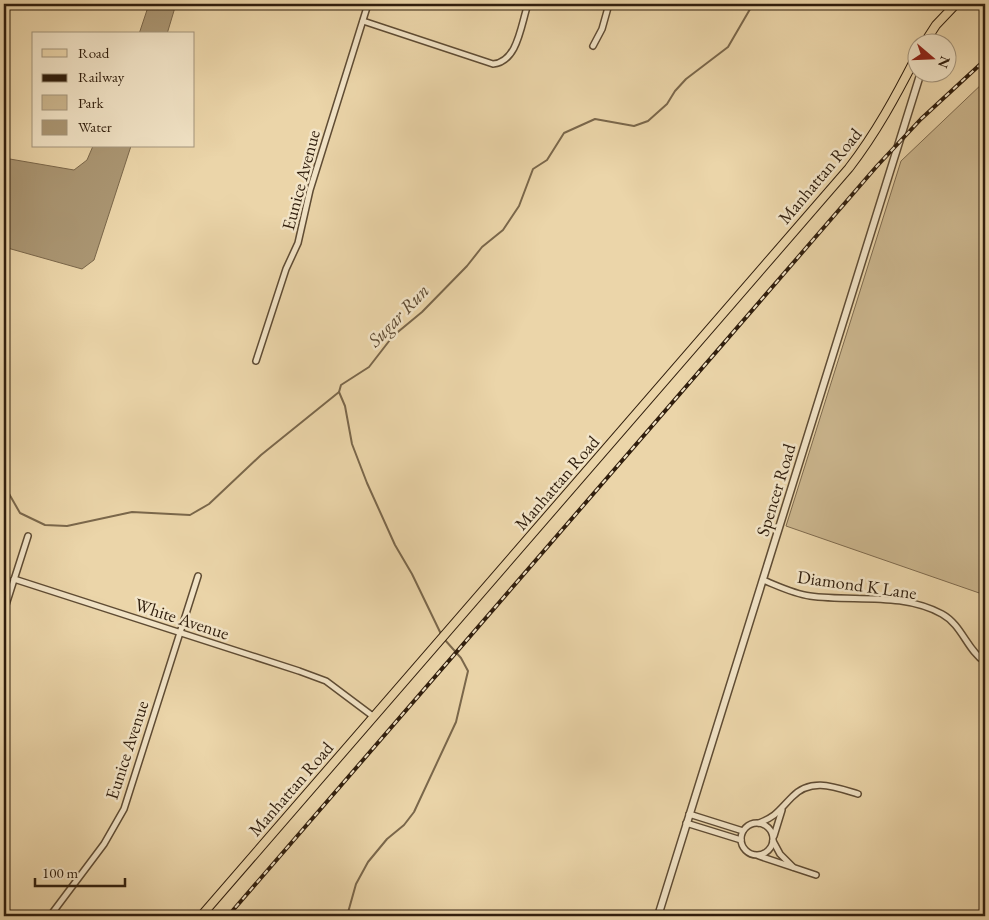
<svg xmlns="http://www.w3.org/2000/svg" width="989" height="920" font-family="'EB Garamond',serif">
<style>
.green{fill:#cbb68e;stroke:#7e6a4e}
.water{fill:#ab9774;stroke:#7a674b}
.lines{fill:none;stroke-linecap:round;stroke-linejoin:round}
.stream{stroke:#7a674b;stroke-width:2}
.minor-casing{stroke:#5f4c34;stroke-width:8}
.tertiary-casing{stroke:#5f4c34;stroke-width:9}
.primary-casing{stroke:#301e0d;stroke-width:10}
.minor{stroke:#f2e4c7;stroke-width:5}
.tertiary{stroke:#f2e4c7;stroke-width:6}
.primary{stroke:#ebd5a9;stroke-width:8}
.rail-casing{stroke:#301e0d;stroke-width:4}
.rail{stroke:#f2e4c7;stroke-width:2;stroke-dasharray:5.5;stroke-linecap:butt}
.labels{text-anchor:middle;stroke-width:5;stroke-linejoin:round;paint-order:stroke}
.street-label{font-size:18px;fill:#301e0d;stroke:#f2e4c7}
.water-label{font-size:19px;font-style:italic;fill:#5b4831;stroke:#f2e4c7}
</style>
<rect width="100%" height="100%" fill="#ebd5a9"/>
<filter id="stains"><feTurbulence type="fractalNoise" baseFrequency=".004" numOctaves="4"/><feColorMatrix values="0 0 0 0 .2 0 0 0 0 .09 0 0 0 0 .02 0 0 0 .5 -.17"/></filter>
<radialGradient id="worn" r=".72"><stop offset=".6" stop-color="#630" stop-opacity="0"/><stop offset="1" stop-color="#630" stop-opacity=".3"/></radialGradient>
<!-- green -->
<polygon class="green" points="985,81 985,595 786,526 901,161"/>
<!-- water -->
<g class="water">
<polygon points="149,4 176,4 167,34 139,34"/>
<polygon points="93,146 131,146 94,260 82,269 4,247 4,158 74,170 87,160"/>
</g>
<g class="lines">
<!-- stream -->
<g class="stream">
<polyline points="977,4 985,19"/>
<polyline points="339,392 345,406 352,444 367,483 395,545 412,574 441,634"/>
<polyline points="4,485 20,513 45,525 67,526 132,512 190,515 209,504 261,455 339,392 341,385 369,367 393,336 422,312 467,266 482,247 503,230 519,206 533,169 547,160 564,133 595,119 634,126 648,121 667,104 675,91 686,79 728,47 753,4"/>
<polyline points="347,916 356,884 368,862 387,839 404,825 414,812 456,722 468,671 461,658 445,640"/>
</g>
<!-- minor casing -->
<g class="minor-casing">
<g id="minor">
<path d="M 363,21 L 493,64 C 518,62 521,24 528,4"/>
<polyline points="593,46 602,29 609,4"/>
<polyline points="256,361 286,269 298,243 310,190 368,4"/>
<polyline points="14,579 299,671 326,681 374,717"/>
<path d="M 763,580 C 778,586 794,594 810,596 C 853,602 902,592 942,614 C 962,625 967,650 985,662"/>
<polyline points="4,611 28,536"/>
<polyline points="689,814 743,831"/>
<circle cx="757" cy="839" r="16"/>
<polyline points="686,823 741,840"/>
<path d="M 759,823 C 777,816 779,810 792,797 C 811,777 835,787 858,794"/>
<polyline points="774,836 782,810"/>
<polyline points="773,841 780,854 793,867"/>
<polyline points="759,856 816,875"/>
<polyline points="50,916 104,844 124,809 198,576"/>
</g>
</g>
<!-- tertiary casing -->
<g class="tertiary-casing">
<polyline id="tertiary" points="658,916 921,72"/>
</g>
<!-- primary casing -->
<g class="primary-casing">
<g id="primary">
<polyline points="925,42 936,25 956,4"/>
<path d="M 201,916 L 849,168 C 876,133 896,96 916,57"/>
</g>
</g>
<!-- minor -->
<use href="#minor" class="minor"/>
<!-- tertiary -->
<use href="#tertiary" class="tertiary"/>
<!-- primary -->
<use href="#primary" class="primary"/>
<!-- rail casing -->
<g class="rail-casing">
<polyline id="rail" points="228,916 877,166 921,119 985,60"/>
</g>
<!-- rail -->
<use href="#rail" class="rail"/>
</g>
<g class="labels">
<!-- street labels -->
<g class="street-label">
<text transform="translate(820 176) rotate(-50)" y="6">Manhattan Road</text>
<text transform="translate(301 180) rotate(-75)" y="6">Eunice Avenue</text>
<text transform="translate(557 483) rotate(-49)" y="6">Manhattan Road</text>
<text transform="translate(776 490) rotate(-73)" y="6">Spencer Road</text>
<text transform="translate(857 585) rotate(8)" y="6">Diamond K Lane</text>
<text transform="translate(182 619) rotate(18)" y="6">White Avenue</text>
<text transform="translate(127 750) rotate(-72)" y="6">Eunice Avenue</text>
<text transform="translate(291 789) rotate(-49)" y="6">Manhattan Road</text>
</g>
<!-- water labels -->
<g class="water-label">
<text transform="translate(398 315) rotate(-46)" y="7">Sugar Run</text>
</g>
</g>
<!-- margin -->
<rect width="989" height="920" fill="none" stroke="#ebd5a9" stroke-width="20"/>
<rect x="5" y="5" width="979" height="910" fill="none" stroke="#301e0d" stroke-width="2.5"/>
<rect x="10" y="10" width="969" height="900" fill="none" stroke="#301e0d"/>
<!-- legend -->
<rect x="32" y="32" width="162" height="115" fill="#f2e4c7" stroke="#a4957d"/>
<rect x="42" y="49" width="25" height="8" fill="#ebd5a9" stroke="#a4957d"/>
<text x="78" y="58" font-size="15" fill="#301e0d">Road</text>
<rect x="42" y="74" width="25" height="8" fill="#301e0d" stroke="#a4957d"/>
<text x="78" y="82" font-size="15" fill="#301e0d">Railway</text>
<rect x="42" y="95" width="25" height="15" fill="#cbb68e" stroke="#a4957d"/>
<text x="78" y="108" font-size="15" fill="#301e0d">Park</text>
<rect x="42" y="120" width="25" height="15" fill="#ab9774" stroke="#a4957d"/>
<text x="78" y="132" font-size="15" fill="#301e0d">Water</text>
<!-- north arrow -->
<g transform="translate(932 58) rotate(109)"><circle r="24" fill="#f2e4c7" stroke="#a4957d"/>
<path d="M0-4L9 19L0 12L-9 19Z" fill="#8f2418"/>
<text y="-8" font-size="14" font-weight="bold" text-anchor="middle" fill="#301e0d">N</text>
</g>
<!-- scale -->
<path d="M35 878v8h90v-8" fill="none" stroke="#301e0d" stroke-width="2.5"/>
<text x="42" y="878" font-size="15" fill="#301e0d" stroke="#f2e4c7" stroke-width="4" paint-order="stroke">100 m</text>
<rect width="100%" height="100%" filter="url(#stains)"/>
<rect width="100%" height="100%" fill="url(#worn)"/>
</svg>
